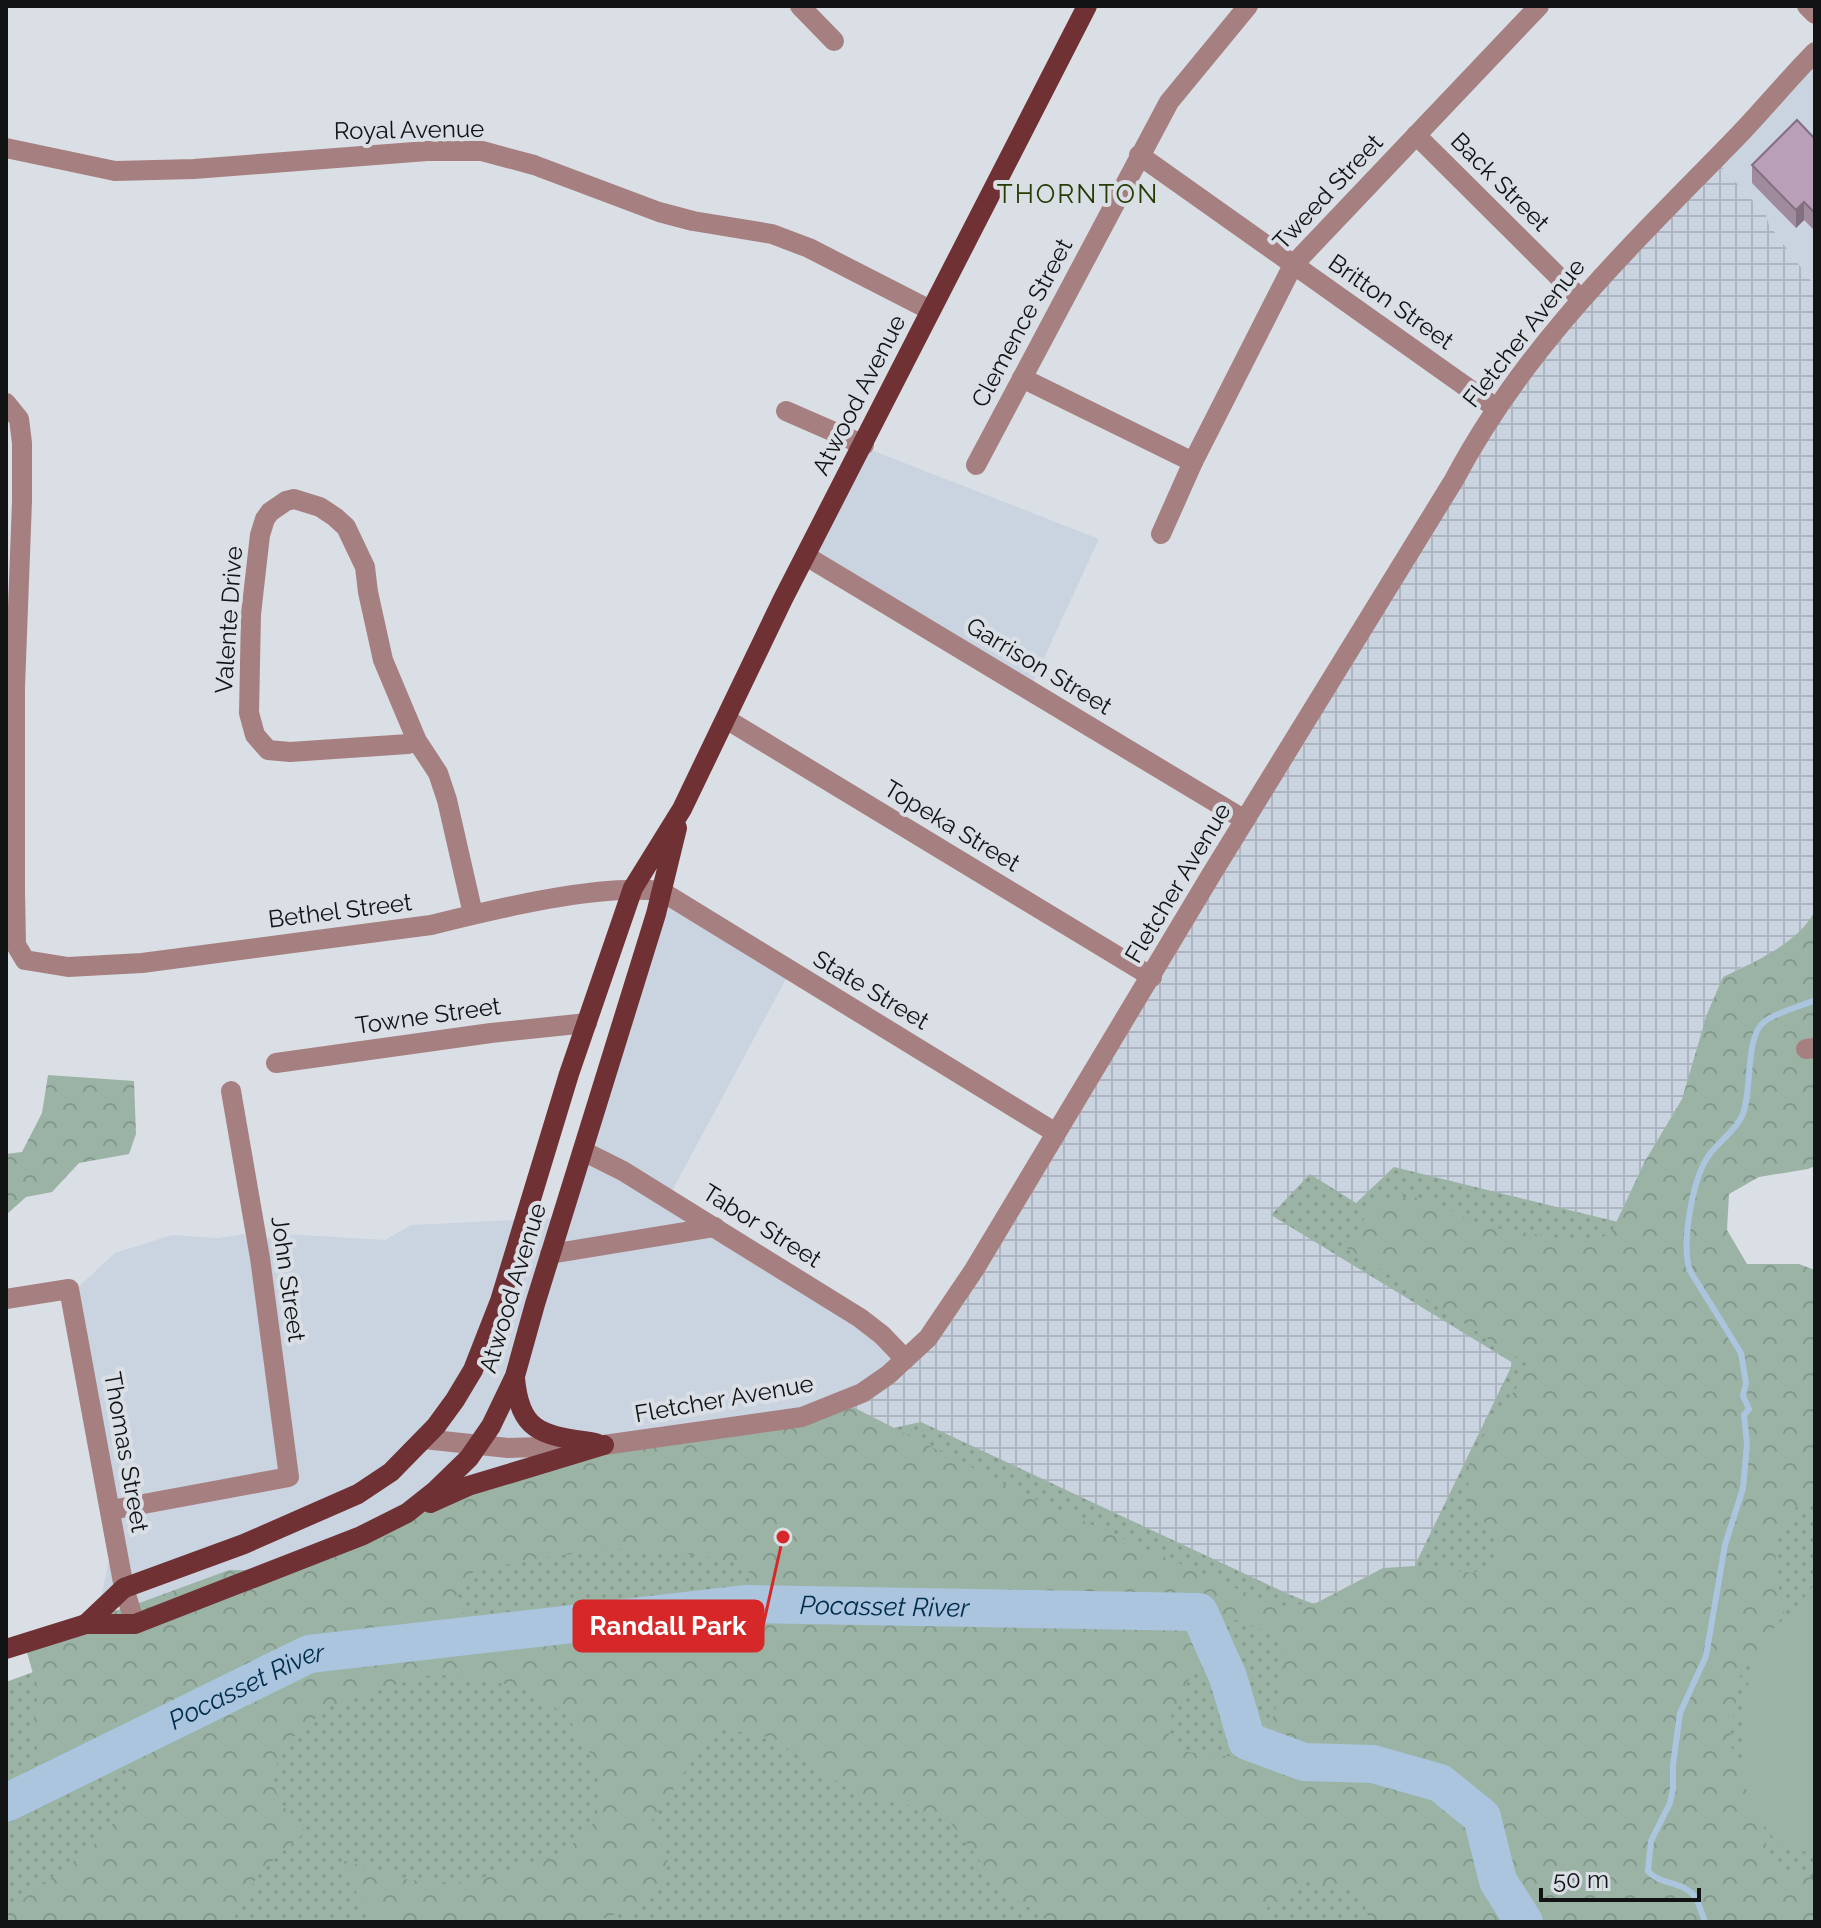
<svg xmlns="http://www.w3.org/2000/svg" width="1821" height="1928" font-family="Raleway,sans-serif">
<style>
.built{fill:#cad3e0}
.industrial{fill:url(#industrial-grid)}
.grass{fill:url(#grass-dots)}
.forest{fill:url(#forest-crowns);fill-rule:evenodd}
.garden{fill:#9ab3a5}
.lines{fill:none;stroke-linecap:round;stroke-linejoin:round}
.stream{stroke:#aac5dd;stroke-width:6}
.river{stroke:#aac5dd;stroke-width:38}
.minor{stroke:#a68080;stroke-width:20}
.major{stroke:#703135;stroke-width:20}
.wall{fill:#9f8a9e}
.shaded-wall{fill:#827081}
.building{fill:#b9a0b8;stroke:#827081;stroke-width:2}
.labels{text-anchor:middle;stroke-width:8;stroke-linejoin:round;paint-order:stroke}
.street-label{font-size:24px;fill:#111315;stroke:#dadfe5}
.neighbourhood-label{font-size:26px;letter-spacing:2px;fill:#293b04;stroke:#dadfe5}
.water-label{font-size:26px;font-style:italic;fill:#002c4c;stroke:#dadfe5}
.leader{fill:none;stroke:#d62828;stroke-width:3}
.callout-dot{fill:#d62828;stroke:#dadfe5;stroke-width:3}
.callout{fill:#d62828;stroke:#d62828;stroke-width:3}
.callout-label{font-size:26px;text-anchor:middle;font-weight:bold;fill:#fff}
</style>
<defs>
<pattern id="industrial-grid" width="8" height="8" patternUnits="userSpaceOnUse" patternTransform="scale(2)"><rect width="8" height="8" fill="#cad3e0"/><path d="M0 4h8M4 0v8" fill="none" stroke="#acb4bf"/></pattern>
<pattern id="grass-dots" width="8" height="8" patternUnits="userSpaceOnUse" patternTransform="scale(2)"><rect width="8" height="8" fill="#9ab3a5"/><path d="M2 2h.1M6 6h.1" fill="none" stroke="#84998d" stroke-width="1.8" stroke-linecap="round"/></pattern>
<pattern id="forest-crowns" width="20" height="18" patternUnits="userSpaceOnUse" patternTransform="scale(2)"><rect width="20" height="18" fill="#9ab3a5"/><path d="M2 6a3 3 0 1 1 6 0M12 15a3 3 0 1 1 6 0" fill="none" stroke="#84998d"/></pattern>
</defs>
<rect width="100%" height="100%" fill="#dadfe5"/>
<!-- built -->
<g class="built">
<polygon points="1815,54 1815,286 1769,225 1766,215 1718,163"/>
<polygon points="866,448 1099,539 1030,688 808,558"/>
<polygon points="662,897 787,977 672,1191 905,1357 867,1393 247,1570 229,1570 131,1606 101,1599 110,1554 73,1292 115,1253 172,1235 218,1238 244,1234 252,1241 287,1234 385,1240 411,1225 555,1218"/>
</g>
<!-- industrial -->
<polygon class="industrial" points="1718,163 1766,215 1769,225 1815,286 1815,911 1806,927 1777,950 1723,977 1682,1099 1645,1161 1612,1231 1527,1364 1498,1560 1383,1568 1316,1603 1285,1606 1032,1498 848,1405 910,1356 1513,385"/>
<!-- grass -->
<polygon class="grass" points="1394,1167 1659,1232 1815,1397 1815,1922 6,1922 6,1682 557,1479 724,1464 921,1422 1288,1594 1383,1631 1513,1363 1271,1215 1310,1174 1356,1203"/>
<!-- forest -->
<g class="forest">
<path d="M 1815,911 L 1815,1166 L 1808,1169 L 1759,1177 L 1729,1194 L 1727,1230 L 1747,1264 L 1799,1264 L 1815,1270 L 1815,1500 L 1798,1504 L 1777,1540 L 1775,1567 L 1784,1614 L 1740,1676 L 1729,1742 L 1761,1804 L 1767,1850 L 1786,1871 L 1815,1878 L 1815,1922 L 1370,1922 L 1359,1890 L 1304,1881 L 1268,1907 L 1260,1922 L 1050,1922 L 1003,1890 L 949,1821 L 908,1805 L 860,1797 L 772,1738 L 716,1727 L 652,1820 L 668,1858 L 666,1877 L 652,1898 L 632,1910 L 589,1922 L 382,1922 L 357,1894 L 343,1860 L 404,1879 L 454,1885 L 550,1859 L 588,1833 L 602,1801 L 592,1756 L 566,1714 L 518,1686 L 436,1674 L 417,1678 L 329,1707 L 290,1740 L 280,1752 L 273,1780 L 277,1795 L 291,1818 L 306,1831 L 259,1873 L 232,1922 L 6,1922 L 6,1916 C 39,1879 104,1853 122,1806 C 129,1787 129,1765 129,1745 L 119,1741 L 38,1778 L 39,1756 L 31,1724 C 45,1702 31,1669 25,1645 L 37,1634 L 131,1606 L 229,1570 L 247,1570 L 382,1528 L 538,1466 L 849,1405 L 1032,1498 L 1262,1600 L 1285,1606 L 1316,1603 L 1383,1568 L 1413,1566 L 1474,1573 L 1498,1560 L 1496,1539 L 1468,1499 L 1469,1458 L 1523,1378 L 1527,1364 L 1347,1248 L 1364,1219 L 1378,1202 L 1400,1196 L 1433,1200 L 1478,1225 L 1576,1241 L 1595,1242 L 1612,1231 L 1645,1161 L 1682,1099 L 1707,1014 L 1723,977 C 1757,960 1796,945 1815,911 ZM 608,1549 L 669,1551 L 737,1562 L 752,1575 C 735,1603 720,1618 688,1625 L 523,1622 L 465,1614 L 455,1604 L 459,1583 L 477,1570 L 542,1558 ZM 1238,1620 C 1250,1626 1268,1631 1277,1639 C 1295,1656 1272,1742 1251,1753 C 1239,1760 1221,1755 1208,1754 C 1191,1753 1181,1752 1168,1742 L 1172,1712 L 1220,1621 Z"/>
<polygon points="48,1075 134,1081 136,1134 129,1154 79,1163 52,1192 26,1197 6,1215 6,1154 22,1152 42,1113"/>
</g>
<!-- garden -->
<polygon class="garden" points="1815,1584 1815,1854 1777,1845 1746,1789 1743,1723 1751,1661"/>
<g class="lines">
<!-- stream -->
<path class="stream" d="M 1705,1922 C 1702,1914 1699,1903 1695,1897 C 1684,1881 1659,1885 1648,1871 L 1651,1841 L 1670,1803 L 1673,1789 L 1673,1765 L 1680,1713 L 1706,1656 L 1725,1545 L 1743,1488 L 1747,1444 L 1744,1415 L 1749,1409 L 1743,1396 L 1746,1383 L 1741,1353 L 1690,1271 C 1681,1244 1692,1183 1707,1158 C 1716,1143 1735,1132 1742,1116 C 1753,1093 1744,1038 1764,1022 C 1774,1013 1802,1006 1815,1000"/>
<!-- river -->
<path class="river" id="s1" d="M 6,1803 L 309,1654 L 747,1604 L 1199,1612 L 1228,1677 L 1247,1741 L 1304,1762 L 1373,1764 L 1440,1783 L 1482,1817 L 1498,1881 L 1524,1922"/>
<!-- minor -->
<g class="minor">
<polyline points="800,6 834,41"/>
<polyline points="1807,6 1815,14"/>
<polyline points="1416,135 1581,299"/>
<polyline points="6,148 115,171 194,169 427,151 482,151 534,165 659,212 693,221 772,234 809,248 930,310"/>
<polyline points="1139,155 1496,408"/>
<polyline points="1022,378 1193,462"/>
<path d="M 6,403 L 19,419 L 22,443 L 22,501 L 15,687 L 15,890 L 16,945 L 25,960 L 68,967 L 142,963 L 431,925 C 496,909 596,884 661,891 L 1056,1133"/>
<polyline points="786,411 864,445"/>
<polyline points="976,465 1169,102 1248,6"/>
<polyline points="1161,534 1193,462 1293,265 1539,6"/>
<polyline points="806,556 1245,820"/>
<polyline points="726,719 1152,977"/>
<polyline points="417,741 408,744 290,752 268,750 255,735 249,713 251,614 260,535 265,519 270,512 286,501 294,499 320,507 335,517 346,527 365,567 368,592 383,660 417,741 438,773 447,800 473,914"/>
<polyline points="1806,1049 1815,1048"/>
<polyline points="276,1063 491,1033 587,1023"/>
<polyline points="583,1151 623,1171 860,1318 882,1335 905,1359"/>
<polyline points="550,1254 715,1227"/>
<polyline points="6,1299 69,1289 124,1588 135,1624"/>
<path d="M 424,1439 L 508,1448 L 604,1445 L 802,1417 L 862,1393 L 888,1375 L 928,1338 L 974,1270 L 1211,875 L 1454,480 C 1525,346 1628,249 1732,142 C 1761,113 1786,81 1815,52"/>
<polyline points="111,1510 289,1477 260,1258 231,1091"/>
</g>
<!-- major -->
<g class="major">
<path d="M 515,1378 C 520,1436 546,1435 596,1443"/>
<polyline points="430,1503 468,1486 604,1445"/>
<polyline points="86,1624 124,1588 244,1544 358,1494 391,1472 436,1426 455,1400 473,1370 500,1301 569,1074 633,888 682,809 783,599 1087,6"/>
<polyline points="6,1649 86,1624 135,1624 361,1536 407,1513 436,1490 469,1458 491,1426 515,1376 535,1304 656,914 677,828"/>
</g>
</g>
<!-- wall -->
<polygon class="wall" points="1815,139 1815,231 1804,220 1796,228 1752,183 1752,165"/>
<!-- shaded-wall -->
<polygon class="shaded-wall" points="1804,202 1804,220 1796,228 1796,210"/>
<!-- building -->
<polygon class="building" points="1797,120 1815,139 1815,213 1804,202 1796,210 1752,165"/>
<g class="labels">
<!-- street labels -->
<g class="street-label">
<text transform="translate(409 130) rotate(-1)" y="8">Royal Avenue</text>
<text transform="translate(1500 182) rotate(45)" y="8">Back Street</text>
<text transform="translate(1328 192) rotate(-47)" y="8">Tweed Street</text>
<text transform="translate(1391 302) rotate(35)" y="8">Britton Street</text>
<text transform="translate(1022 323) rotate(-62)" y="8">Clemence Street</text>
<text transform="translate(1524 333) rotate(-52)" y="8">Fletcher Avenue</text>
<text transform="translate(859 395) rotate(-63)" y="8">Atwood Avenue</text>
<text transform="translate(229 620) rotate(-86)" y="8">Valente Drive</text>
<text transform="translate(1039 666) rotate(31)" y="8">Garrison Street</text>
<text transform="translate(952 826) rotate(31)" y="8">Topeka Street</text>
<text transform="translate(1178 883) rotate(-59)" y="8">Fletcher Avenue</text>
<text transform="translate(340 911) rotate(-7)" y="8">Bethel Street</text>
<text transform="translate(871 990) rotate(31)" y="8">State Street</text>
<text transform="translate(428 1016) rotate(-8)" y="8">Towne Street</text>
<text transform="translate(762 1226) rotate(32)" y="8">Tabor Street</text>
<text transform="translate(288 1279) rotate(82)" y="8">John Street</text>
<text transform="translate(513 1288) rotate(-73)" y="8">Atwood Avenue</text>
<text transform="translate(724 1399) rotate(-10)" y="8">Fletcher Avenue</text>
<text transform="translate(126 1452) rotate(80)" y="8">Thomas Street</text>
</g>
<!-- neighbourhood labels -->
<g class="neighbourhood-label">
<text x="1078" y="203">THORNTON</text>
</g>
<!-- water labels -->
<g class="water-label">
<text dy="9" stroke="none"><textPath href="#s1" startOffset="916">Pocasset River</textPath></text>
<text dy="9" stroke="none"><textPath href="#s1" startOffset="268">Pocasset River</textPath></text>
</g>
</g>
<!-- callouts -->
<path class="leader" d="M783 1537L763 1626"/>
<circle class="callout-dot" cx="783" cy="1537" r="8"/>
<rect class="callout" x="574" y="1601" width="189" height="50" rx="8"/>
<g class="callout-label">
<text x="668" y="1635">Randall Park</text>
</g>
<!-- border -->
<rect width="1821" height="1928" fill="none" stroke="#111315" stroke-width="16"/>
<!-- scale -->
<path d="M1541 1888v12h158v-12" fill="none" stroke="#111315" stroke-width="4"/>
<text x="1553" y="1888" font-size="24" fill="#111315" stroke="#dadfe5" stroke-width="6" paint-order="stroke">50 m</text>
</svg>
